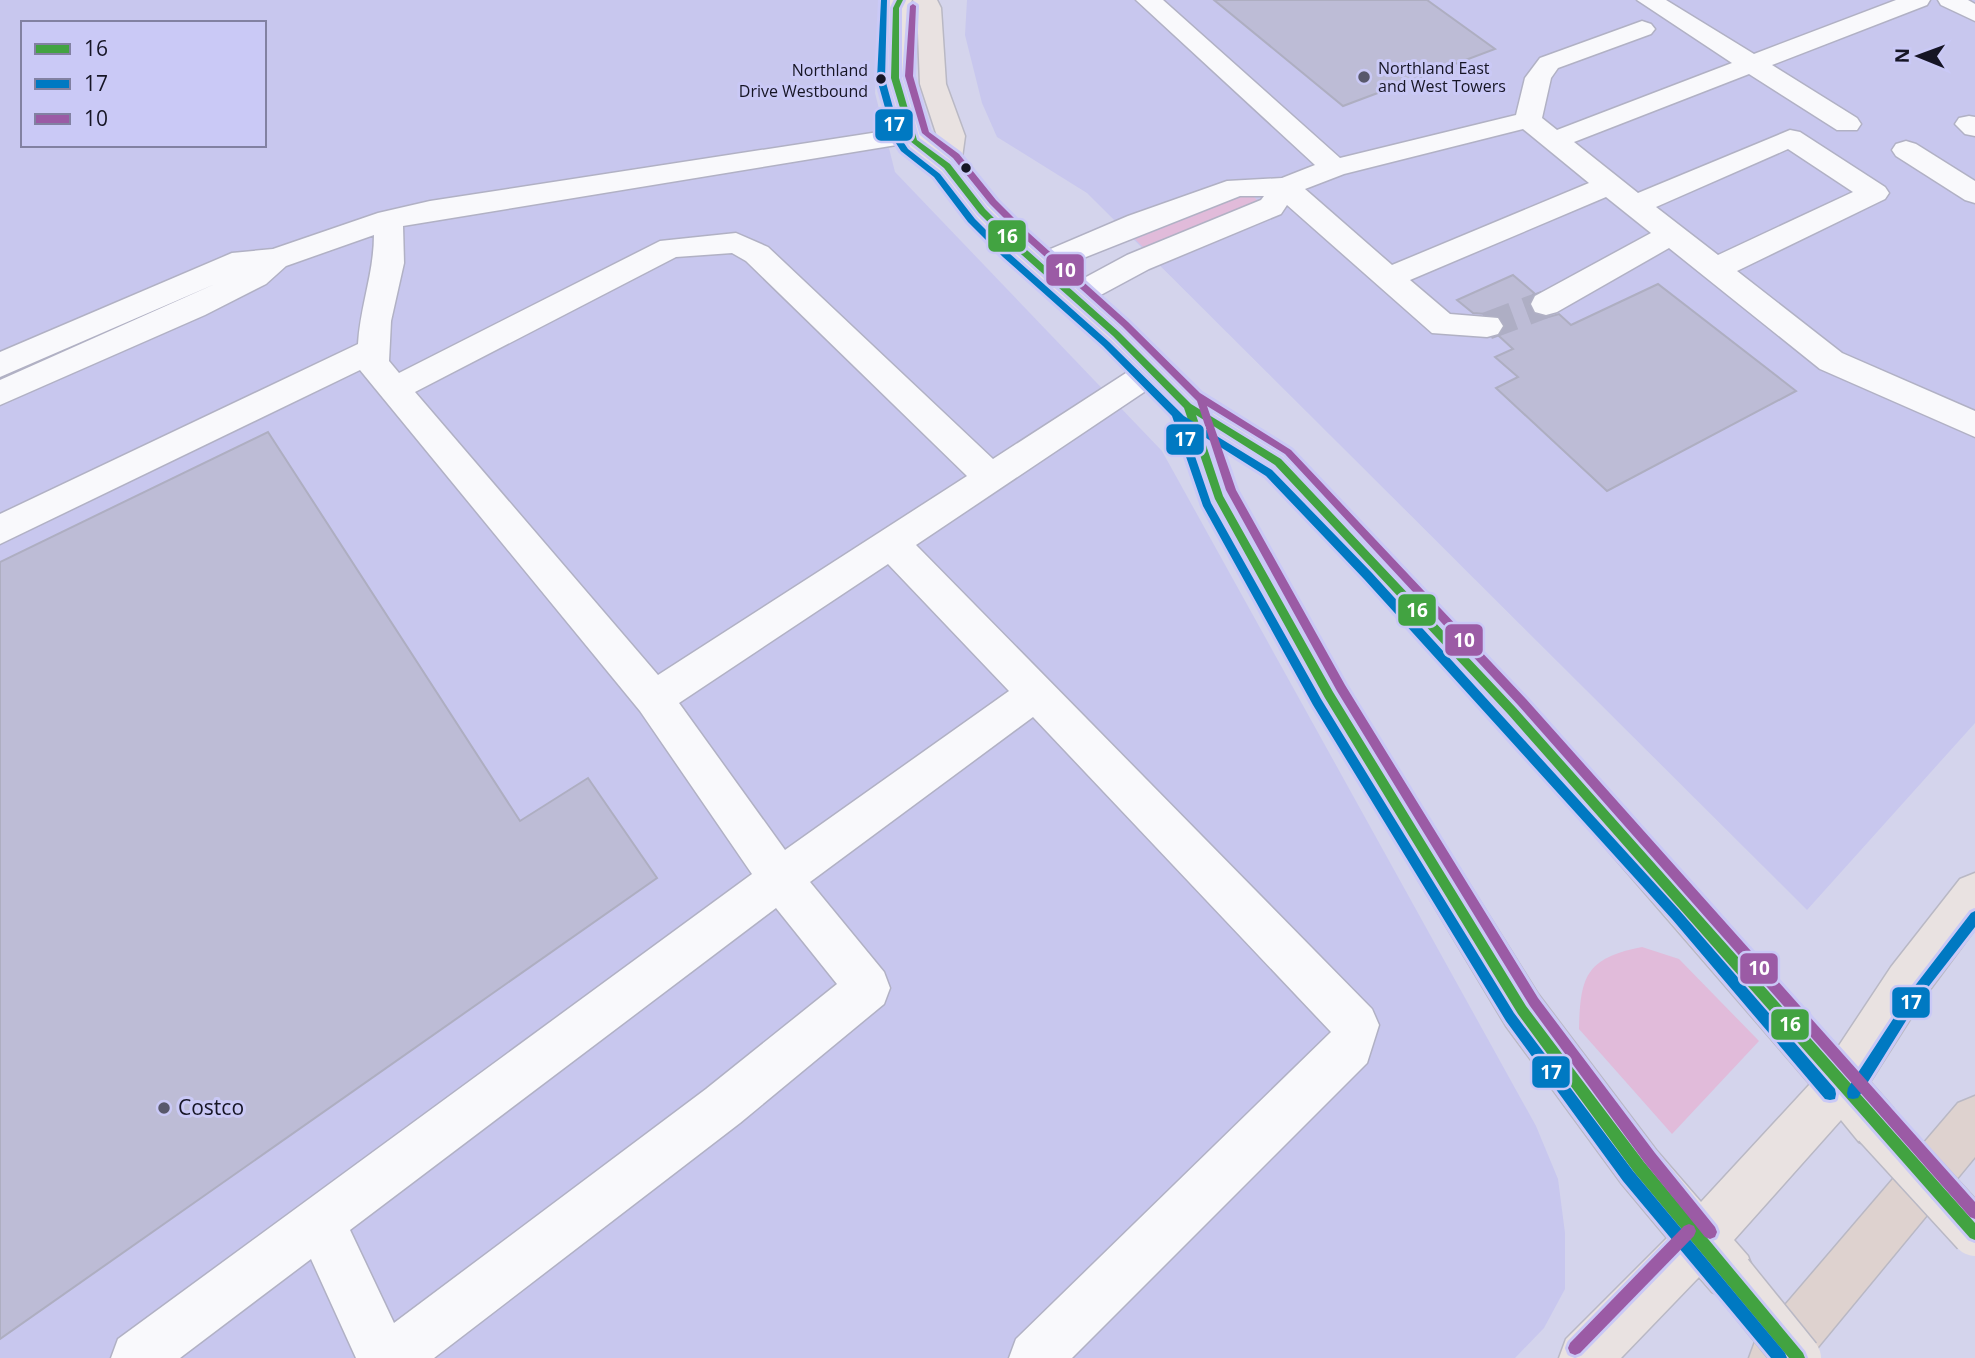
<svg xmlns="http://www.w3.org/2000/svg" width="1975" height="1358" font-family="'Open Sans',sans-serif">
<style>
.built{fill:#c8c7ee;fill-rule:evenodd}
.green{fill:#e1bbda}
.building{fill:#bdbcd6;stroke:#aeaec1;stroke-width:2}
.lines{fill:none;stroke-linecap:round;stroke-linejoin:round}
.minor-tunnel{stroke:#aeaec4;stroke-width:28;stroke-dasharray:28 14;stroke-linecap:butt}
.minor-casing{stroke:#b1b1c4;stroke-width:3}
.major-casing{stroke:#b9b8c4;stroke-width:3}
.highway-casing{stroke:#b9b8c4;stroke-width:3}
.minor{fill:#f9f9fc;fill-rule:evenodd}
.major{fill:#e9e2e1;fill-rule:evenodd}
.highway{fill:#ded2cf;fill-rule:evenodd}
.major-bridge-casing{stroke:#b9b8c4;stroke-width:49;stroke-linecap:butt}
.major-bridge{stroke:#e9e2e1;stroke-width:46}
.bus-1-casing{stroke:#cac9f6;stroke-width:6}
.bus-2-casing{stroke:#cac9f6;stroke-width:6}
.bus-3-casing{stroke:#cac9f6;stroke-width:6}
.bus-1{fill:#42a341;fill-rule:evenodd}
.bus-2{fill:#0079c2;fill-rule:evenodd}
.bus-3{fill:#9b5ba5;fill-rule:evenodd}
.poi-dot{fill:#58586b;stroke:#cac9f6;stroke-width:2.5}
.bus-dot{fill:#161525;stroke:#cac9f6;stroke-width:2.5}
.labels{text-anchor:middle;stroke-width:6;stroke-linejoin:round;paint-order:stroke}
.far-poi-label{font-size:16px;fill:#161525;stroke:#cac9f6;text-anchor:start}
.bus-label{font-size:16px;fill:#161525;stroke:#cac9f6;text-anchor:end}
.near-poi-label{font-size:21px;fill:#161525;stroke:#cac9f6;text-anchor:start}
.line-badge{stroke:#cac9f6;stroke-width:2.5}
.badge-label{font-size:19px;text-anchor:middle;font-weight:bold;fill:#fff}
</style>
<rect width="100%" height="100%" fill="#d4d4ec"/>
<!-- built -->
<g class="built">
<path d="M 0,0 L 882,0 L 875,93 L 895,172 L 1162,451 L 1536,1126 L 1558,1179 L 1565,1233 L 1565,1289 L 1544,1328 L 1515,1358 L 0,1358 ZM 23,23 L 264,23 L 264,145 L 23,145 Z"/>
<polygon points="967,0 1975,0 1975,723 1807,910 1087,193 997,137 982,103 965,35"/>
</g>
<!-- green -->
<g class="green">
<polygon points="1250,193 1258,201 1143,247 1135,239"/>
<path d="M 1642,947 L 1679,959 L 1759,1041 L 1672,1134 L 1579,1029 C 1580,975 1587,958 1642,947 Z"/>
</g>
<!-- building -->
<g class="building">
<polygon points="1214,0 1427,0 1495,49 1343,106"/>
<polygon points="1513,275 1534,293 1529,303 1533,313 1545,318 1559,314 1571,325 1658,284 1796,391 1607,491 1496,388 1518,377 1495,357 1513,349 1499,336 1505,325 1498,315 1473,313 1457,300"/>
<polygon points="268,432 520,821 588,778 657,878 0,1339 0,562"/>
</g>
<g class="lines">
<!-- minor-tunnel -->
<polyline class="minor-tunnel" points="1487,326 1546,304"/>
<!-- minor casing -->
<g class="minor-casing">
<g id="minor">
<path d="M 1136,0 L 1163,0 L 1340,158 L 1516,115 L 1525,78 L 1540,58 L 1642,21 L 1651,24 L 1655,29 L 1651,34 L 1558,68 L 1551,78 L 1542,118 L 1557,130 L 1732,63 L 1637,0 L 1666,0 L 1754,54 L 1896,0 L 1930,0 L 1927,5 L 1772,65 L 1857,118 L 1861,124 L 1857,130 L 1837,130 L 1749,74 L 1574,142 L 1638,193 L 1790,130 L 1800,132 L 1885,187 L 1889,193 L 1885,199 L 1737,271 L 1842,353 L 1975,411 L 1975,437 L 1820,369 L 1669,248 L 1557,312 L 1546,315 L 1535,312 L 1531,304 L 1535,296 L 1651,233 L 1606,197 L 1410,280 L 1450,314 L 1498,318 L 1503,326 L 1498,334 L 1487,337 L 1432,333 L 1287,205 L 1281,214 L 1149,269 L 1084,304 L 1073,308 L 1062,304 L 1058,297 L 1062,290 L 1127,255 L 1261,200 L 1264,196 L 1240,196 L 1038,276 L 1027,273 L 1023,266 L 1027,259 L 1128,216 L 1227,181 L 1282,178 L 1315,165 ZM 1523,129 L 1589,183 L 1392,265 L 1305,189 L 1344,174 ZM 1788,149 L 1853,192 L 1718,255 L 1656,207 Z"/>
<polygon points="1938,0 1968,0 1975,4 1975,21 1941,5"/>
<polygon points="1969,116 1975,117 1975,136 1965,134 1955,124 1959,118"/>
<path d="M 911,127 L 921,129 L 925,135 L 921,141 L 403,226 L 404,263 L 391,321 L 389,361 L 399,373 L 660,241 L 736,233 L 768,247 L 993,459 L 1143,362 L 1154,358 L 1165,362 L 1170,370 L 1165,378 L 916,545 L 1372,1009 L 1379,1025 L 1367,1063 L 1072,1358 L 1009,1358 L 1016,1339 L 1331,1032 L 1033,717 L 810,882 L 884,972 L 890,988 L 884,1004 L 740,1123 L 434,1358 L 356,1358 L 311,1259 L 180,1358 L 111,1358 L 118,1339 L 752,874 L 640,711 L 360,370 L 0,544 L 0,514 L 358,344 C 360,307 374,273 374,235 L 286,266 L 266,284 L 205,315 L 0,405 L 0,380 L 215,284 L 0,377 L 0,352 L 232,253 L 273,249 L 378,213 L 430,201 ZM 732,253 L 746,261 L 967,476 L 658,675 L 415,392 L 676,257 ZM 888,564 L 1009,691 L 785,850 L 679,703 ZM 776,908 L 837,984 L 706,1089 L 394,1323 L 350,1230 Z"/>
<polygon points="1906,141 1916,144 1975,181 1975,203 1965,200 1896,156 1892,150 1896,144"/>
</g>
</g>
<!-- major casing -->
<g class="major-casing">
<path id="major" d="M 888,0 L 912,0 L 908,8 C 908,44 905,121 936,144 L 937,136 L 920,84 L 917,8 L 913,0 L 937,0 L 941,8 L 946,84 L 965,136 L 961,165 L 992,204 L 1026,238 L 1127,326 L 1200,397 L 1290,453 L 1526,699 L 1838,1047 L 1891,967 L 1960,879 L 1975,873 L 1975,929 L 1923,999 L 1870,1082 L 1893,1108 L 1900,1125 L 1893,1142 L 1876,1149 L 1859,1142 L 1841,1120 L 1734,1240 L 1748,1256 L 1755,1274 L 1748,1292 L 1730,1299 L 1712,1292 L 1699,1277 L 1621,1358 L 1559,1358 L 1566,1339 L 1667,1238 L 1622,1184 L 1506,1026 L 1315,707 L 1201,496 L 1173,411 L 1105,342 L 1006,252 L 972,218 L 937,172 L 900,141 L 882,78 L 884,8 ZM 1216,440 L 1266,471 L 1498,723 L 1810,1084 L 1701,1202 L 1656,1150 L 1538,994 L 1343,683 L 1235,494 Z"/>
</g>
<!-- highway casing -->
<g class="highway-casing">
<polygon id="highway" points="1975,1096 1975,1157 1809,1358 1749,1358 1756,1339 1958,1103"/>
</g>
<!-- minor -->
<use href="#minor" class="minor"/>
<!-- major -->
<use href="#major" class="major"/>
<!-- highway -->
<use href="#highway" class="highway"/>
<!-- major-bridge casing -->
<g class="major-bridge-casing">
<g id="major-bridge">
<polyline points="1876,1125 1975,1233"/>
<polyline points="1730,1274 1798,1358"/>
</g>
</g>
<!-- major-bridge -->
<use href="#major-bridge" class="major-bridge"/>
<!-- bus-1 casing -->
<g class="bus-1-casing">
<polygon id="bus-1" points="897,0 903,0 899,8 899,78 917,140 950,164 985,209 1019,243 1119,332 1191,404 1281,459 1516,708 1975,1223 1975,1240 1970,1238 1508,714 1275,465 1196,415 1223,496 1333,692 1526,1006 1644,1162 1803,1353 1805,1358 1789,1358 1634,1172 1518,1014 1325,698 1215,499 1184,408 1113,336 1013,247 979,213 944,168 910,141 891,78 893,8"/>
</g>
<!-- bus-2 casing -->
<g class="bus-2-casing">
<g id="bus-2">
<polygon points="881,0 887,0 885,79 902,140 908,149 940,174 975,219 1009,253 1109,342 1184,416 1272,470 1372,573 1680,911 1835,1089 1836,1094 1835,1099 1830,1100 1825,1099 1672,919 1364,579 1266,476 1184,424 1211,503 1321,699 1514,1013 1633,1171 1785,1353 1787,1358 1771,1358 1623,1181 1506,1021 1313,705 1203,506 1172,416 1103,346 1003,257 968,222 934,177 901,151 894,140 877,79"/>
<polygon points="1975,911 1975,927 1922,995 1858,1098 1853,1099 1848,1098 1847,1093 1848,1088 1914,987 1971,913"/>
</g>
</g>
<!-- bus-3 casing -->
<g class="bus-3-casing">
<g id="bus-3">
<polygon points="913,4 916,6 913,76 929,132 959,154 996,200 1029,233 1128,322 1200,393 1291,450 1526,699 1975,1202 1975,1219 1970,1217 1518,705 1285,454 1207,406 1236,490 1345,685 1538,998 1655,1153 1715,1227 1717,1232 1715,1237 1710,1239 1705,1237 1645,1163 1530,1006 1337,691 1226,490 1197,401 1122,326 1023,237 990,204 953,158 922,133 905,76 910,6"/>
<polygon points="1689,1224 1694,1226 1696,1231 1694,1236 1580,1353 1575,1355 1570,1353 1568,1348 1570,1343 1684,1226"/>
</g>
</g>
<!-- bus-1 -->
<use href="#bus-1" class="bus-1"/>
<!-- bus-2 -->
<use href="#bus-2" class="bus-2"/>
<!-- bus-3 -->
<use href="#bus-3" class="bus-3"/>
</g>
<!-- markers -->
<g class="poi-dot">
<circle cx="1364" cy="77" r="7"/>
<circle cx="164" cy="1108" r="7"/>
</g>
<g class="bus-dot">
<circle cx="881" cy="79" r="6"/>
<circle cx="966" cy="168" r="6"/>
</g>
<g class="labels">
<!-- far-poi labels -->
<g class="far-poi-label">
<text x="1378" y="74">Northland East<tspan x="1378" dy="18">and West Towers</tspan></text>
</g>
<!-- bus labels -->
<g class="bus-label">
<text x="868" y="76">Northland<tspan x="868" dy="21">Drive Westbound</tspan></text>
</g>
<!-- near-poi labels -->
<g class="near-poi-label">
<text x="178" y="1115">Costco</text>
</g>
</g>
<g class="line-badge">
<rect x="874" y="108" width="40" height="34" rx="7" fill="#0079c2"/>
<rect x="987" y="219" width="40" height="34" rx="7" fill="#42a341"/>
<rect x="1045" y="253" width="40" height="34" rx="7" fill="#9b5ba5"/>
<rect x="1165" y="423" width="40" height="33" rx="7" fill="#0079c2"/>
<rect x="1397" y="593" width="40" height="34" rx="7" fill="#42a341"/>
<rect x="1444" y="623" width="40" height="34" rx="7" fill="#9b5ba5"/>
<rect x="1739" y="952" width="40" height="33" rx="7" fill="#9b5ba5"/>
<rect x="1891" y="986" width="40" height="33" rx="7" fill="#0079c2"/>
<rect x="1770" y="1008" width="40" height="33" rx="7" fill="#42a341"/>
<rect x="1531" y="1055" width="40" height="34" rx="7" fill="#0079c2"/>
</g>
<g class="badge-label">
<text x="894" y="131">17</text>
<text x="1007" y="243">16</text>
<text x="1065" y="277">10</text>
<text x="1185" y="446">17</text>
<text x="1417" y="617">16</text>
<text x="1464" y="647">10</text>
<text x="1759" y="975">10</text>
<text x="1911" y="1009">17</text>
<text x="1790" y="1031">16</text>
<text x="1551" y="1079">17</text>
</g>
<!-- legend -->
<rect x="21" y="21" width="245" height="126" fill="#cac9f6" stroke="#8281a2" stroke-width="2"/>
<rect x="35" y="44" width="35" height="10" fill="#42a341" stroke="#8281a2" stroke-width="2"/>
<text x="84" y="56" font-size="21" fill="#161525">16</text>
<rect x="35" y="79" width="35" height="10" fill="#0079c2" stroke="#8281a2" stroke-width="2"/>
<text x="84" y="91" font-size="21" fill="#161525">17</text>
<rect x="35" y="114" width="35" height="10" fill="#9b5ba5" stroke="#8281a2" stroke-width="2"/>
<text x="84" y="126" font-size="21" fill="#161525">10</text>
<!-- north arrow -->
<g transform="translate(1919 56) rotate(271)" stroke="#cac9f6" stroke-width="5" paint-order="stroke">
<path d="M0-5L12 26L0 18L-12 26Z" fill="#161525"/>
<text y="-10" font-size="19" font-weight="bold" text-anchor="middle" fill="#161525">N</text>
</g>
</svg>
